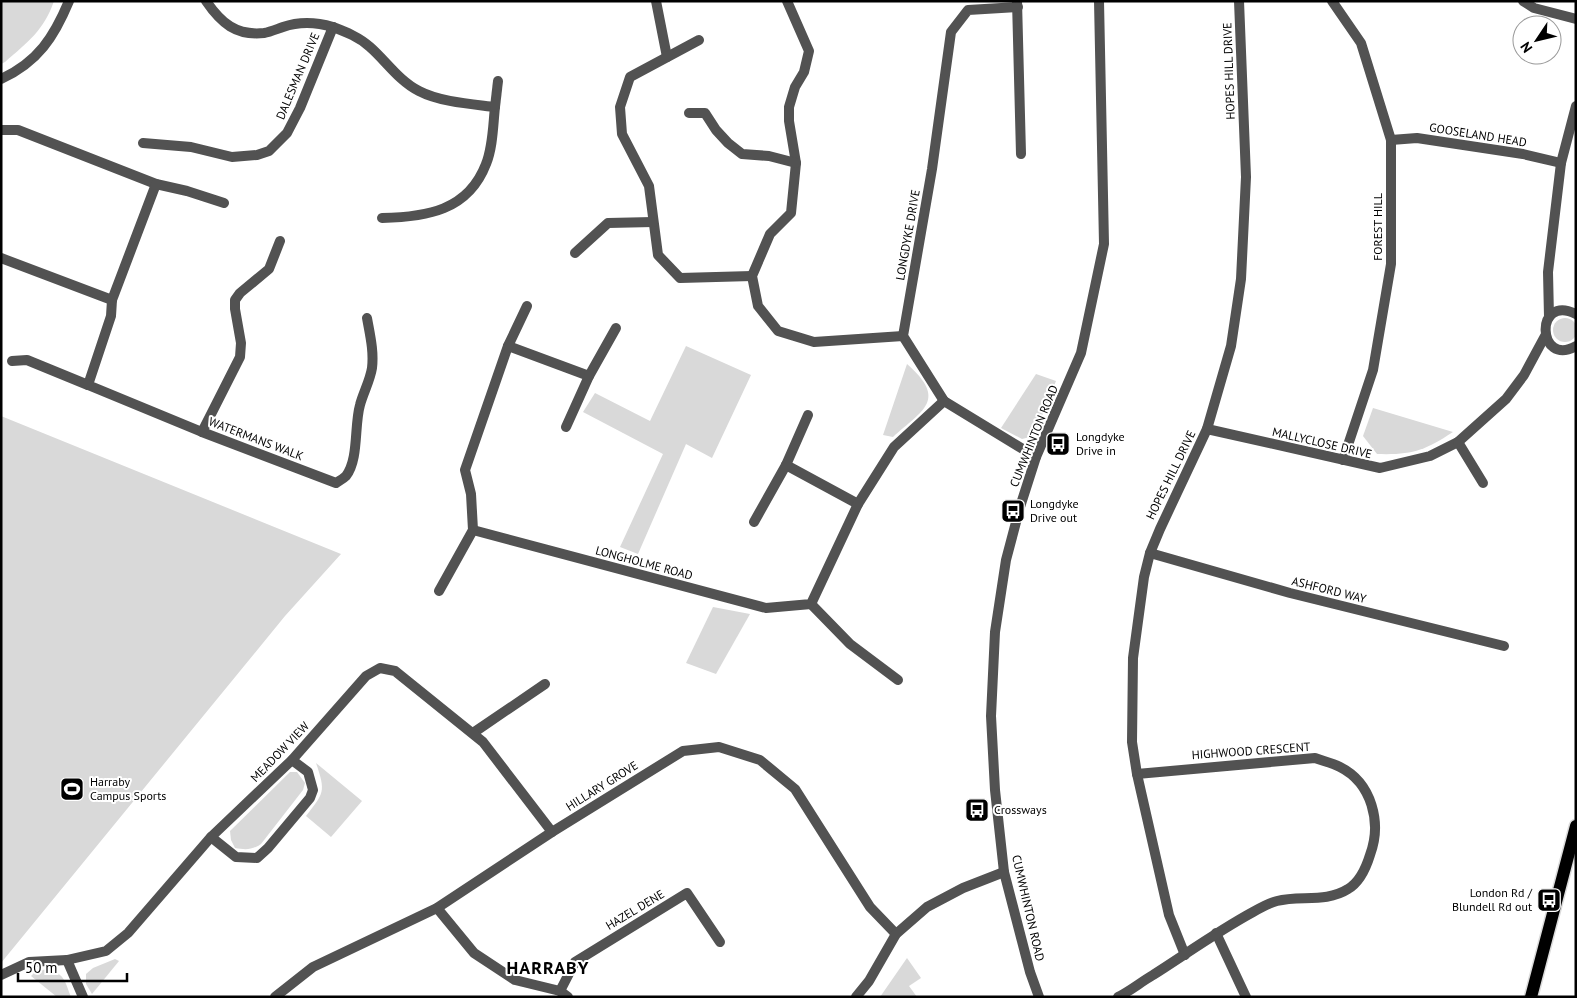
<svg xmlns="http://www.w3.org/2000/svg" width="1577" height="998" font-family="'PT Sans',sans-serif">
<style>
.green{fill:#d9d9d9}
.lines{fill:none;stroke-linecap:round;stroke-linejoin:round}
.primary-casing{stroke:#dbdbdb;stroke-width:15}
.minor{stroke:#525252;stroke-width:10}
.tertiary{stroke:#525252;stroke-width:10}
.primary{stroke:#000;stroke-width:12}
.labels{text-anchor:middle;stroke-width:4;stroke-linejoin:round;paint-order:stroke}
.street-label{font-size:12px;fill:#000;stroke:#fff}
.poi-label{font-size:12px;fill:#000;stroke:#fff;text-anchor:start}
.district-label{font-size:18px;font-weight:bold;letter-spacing:1px;fill:#000;stroke:#fff}
</style>
<rect width="100%" height="100%" fill="#fff"/>
<!-- green -->
<g class="green">
<path d="M 1,1 L 54,1 C 44,30 28,42 5,62 L 1,64 Z"/>
<circle cx="1565" cy="330" r="12"/>
<polygon points="686,346 751,375 712,458 686,444 638,554 620,547 663,454 583,412 595,393 650,421"/>
<path d="M 907,364 C 948,400 923,410 893,437 L 883,435 Z"/>
<polygon points="1036,374 1056,381 1034,436 1022,439 1001,428"/>
<path d="M 1373,408 L 1453,432 C 1424,451 1412,455 1377,454 L 1363,436 Z"/>
<polygon points="1,416 341,554 285,616 1,963"/>
<polygon points="713,607 750,614 716,674 686,663"/>
<path d="M 316,763 L 362,801 L 331,837 L 306,816 C 324,793 326,792 316,763 Z"/>
<path d="M 290,772 L 297,772 L 305,783 L 303,790 L 261,844 C 252,850 246,850 235,848 L 231,840 L 230,831 Z"/>
<polygon points="907,958 921,978 909,986 917,997 880,997"/>
<polygon points="115,959 119,961 92,994 86,984 86,974 93,968"/>
<path d="M 48,969 C 65,974 65,982 71,997 L 57,997 L 31,976 L 36,971 Z"/>
</g>
<g class="lines">
<!-- primary casing -->
<g class="primary-casing">
<polyline id="primary" points="1531,997 1576,826"/>
</g>
<!-- minor -->
<g class="minor">
<polyline points="656,1 667,57"/>
<polyline points="787,1 809,51 804,72 795,87 789,107 789,121 796,163 791,213 770,234 752,276 758,306 778,331 814,342 903,336"/>
<polyline points="1017,1 1021,154"/>
<polyline points="1332,1 1361,43 1391,140 1391,264 1373,370 1343,460"/>
<polyline points="1523,1 1534,8 1576,19"/>
<polyline points="1018,7 968,10 951,32 932,169 903,336 944,401 1036,457"/>
<path d="M 333,27 C 346,32 359,37 370,47 C 386,61 399,81 419,91 C 440,102 471,104 495,107 C 493,125 493,147 486,164 C 468,211 426,217 382,218"/>
<polyline points="699,40 630,77 620,107 622,134 649,186 658,255 680,278 752,276"/>
<path d="M 1,79 C 38,62 54,37 69,1"/>
<polyline points="495,107 498,81"/>
<polyline points="689,113 705,113 716,130 728,143 742,154 769,156 796,163"/>
<polyline points="1,130 18,130 156,184 187,191 224,203"/>
<polyline points="1391,140 1417,138 1523,154 1561,163"/>
<path d="M 143,143 L 191,147 L 232,157 L 257,155 L 269,151 L 287,133 L 300,108 L 333,27 C 316,22 300,21 283,27 C 277,29 270,32 264,33 C 236,36 221,23 206,1"/>
<polyline points="575,253 608,223 653,222"/>
<path d="M 1,258 L 112,300 L 111,316 L 88,385 L 202,432 L 336,483 C 339,481 343,479 346,476 C 359,459 354,426 360,405 C 363,393 370,381 372,368 C 374,351 370,335 367,318"/>
<polyline points="112,300 156,184"/>
<path d="M 1576,314 C 1534,293 1537,368 1576,346"/>
<polyline points="1549,317 1548,272 1561,163 1576,106"/>
<polyline points="508,346 589,376 566,427"/>
<polyline points="12,361 27,360 88,385"/>
<polyline points="589,376 616,328"/>
<polyline points="1207,429 1380,468 1430,456 1458,442 1506,399 1524,375 1545,336"/>
<polyline points="202,432 240,357 241,343 235,309 235,300 240,293 269,269 280,241"/>
<polyline points="1458,442 1483,483"/>
<polyline points="786,465 858,504"/>
<polyline points="754,522 786,465 808,415"/>
<polyline points="473,530 766,608 811,604 858,504 894,447 944,401"/>
<polyline points="1150,553 1290,593 1504,646"/>
<polyline points="439,591 473,530 471,494 465,470 508,346 527,306"/>
<polyline points="811,604 850,644 898,680"/>
<polyline points="473,733 545,684"/>
<polyline points="211,837 236,857 257,858 268,848 310,798 313,790 308,772 292,760"/>
<polyline points="437,908 474,953 515,980 560,991 568,997"/>
<polyline points="1216,933 1246,997"/>
<polyline points="1185,955 1169,915 1137,774 1132,742 1133,658 1144,577 1150,553 1160,529 1207,429 1231,346 1241,279 1246,177 1239,1"/>
<polyline points="67,960 83,997"/>
<polyline points="1,975 29,962 67,960 106,951 128,933 211,837 292,760 366,676 380,668 395,671 483,742 552,832"/>
<polyline points="560,991 575,962 687,893 720,942"/>
<polyline points="275,997 313,967 437,908 552,832 683,751 719,747 760,760 795,789 870,907 896,934"/>
<polyline points="856,997 869,981 896,934 927,907 963,888 1004,872"/>
<path d="M 1118,997 C 1130,991 1141,982 1153,975 C 1186,954 1218,931 1253,912 C 1260,908 1269,903 1277,901 C 1300,895 1326,903 1348,889 C 1360,882 1366,868 1370,855 C 1382,823 1372,783 1340,767 C 1332,763 1323,761 1315,758 L 1137,774"/>
</g>
<!-- tertiary -->
<polyline class="tertiary" points="1039,997 1030,972 1004,872 995,790 991,716 995,632 1006,560 1020,507 1036,457 1081,353 1104,244 1099,1"/>
<!-- primary -->
<use href="#primary" class="primary"/>
</g>
<!-- icons -->
<defs>
<g id="bus-square" transform="scale(1.25)"><rect x="-9" y="-9" width="18" height="18" rx="4" fill="#000" stroke="#fff"/><path d="M-5-6H5V4H4V6H2V4H-2V6H-4V4H-5ZM-3.5-4V0h7V-4ZM-3.5 1.2v1.5H-2V1.2ZM2 1.2v1.5H3.5V1.2Z" fill="#fff"/></g>
<g id="stadium-square" transform="scale(1.25)"><rect x="-9" y="-9" width="18" height="18" rx="4" fill="#000" stroke="#fff"/><path d="M0-5a6.5 5 0 1 0 0 10a6.5 5 0 1 0 0-10ZM-3.5-1.8h7v3.6h-7Z" fill="#fff"/></g>
</defs>
<g fill-rule="evenodd">
<use href="#bus-square" x="1058" y="444"/>
<use href="#bus-square" x="1013" y="511"/>
<use href="#stadium-square" x="72" y="789"/>
<use href="#bus-square" x="977" y="810"/>
<use href="#bus-square" x="1549" y="900"/>
</g>
<g class="labels">
<!-- street labels -->
<g class="street-label">
<text transform="translate(1229 71) rotate(-92)" y="4">HOPES HILL DRIVE</text>
<text transform="translate(298 76) rotate(-67)" y="4">DALESMAN DRIVE</text>
<text transform="translate(1478 135) rotate(9)" y="4">GOOSELAND HEAD</text>
<text transform="translate(1378 227) rotate(-90)" y="4">FOREST HILL</text>
<text transform="translate(908 235) rotate(-80)" y="4">LONGDYKE DRIVE</text>
<text transform="translate(1034 436) rotate(-68)" y="4">CUMWHINTON ROAD</text>
<text transform="translate(256 439) rotate(21)" y="4">WATERMANS WALK</text>
<text transform="translate(1322 443) rotate(13)" y="4">MALLYCLOSE DRIVE</text>
<text transform="translate(1171 475) rotate(-64)" y="4">HOPES HILL DRIVE</text>
<text transform="translate(644 563) rotate(15)" y="4">LONGHOLME ROAD</text>
<text transform="translate(1329 590) rotate(14)" y="4">ASHFORD WAY</text>
<text transform="translate(1251 751) rotate(-4)" y="4">HIGHWOOD CRESCENT</text>
<text transform="translate(280 752) rotate(-46)" y="4">MEADOW VIEW</text>
<text transform="translate(602 786) rotate(-32)" y="4">HILLARY GROVE</text>
<text transform="translate(1028 908) rotate(77)" y="4">CUMWHINTON ROAD</text>
<text transform="translate(635 910) rotate(-31)" y="4">HAZEL DENE</text>
</g>
<!-- poi labels -->
<g class="poi-label">
<text x="1076" y="441">Longdyke<tspan x="1076" dy="14">Drive in</tspan></text>
<text x="1030" y="508">Longdyke<tspan x="1030" dy="14">Drive out</tspan></text>
<text x="90" y="786">Harraby<tspan x="90" dy="14">Campus Sports</tspan></text>
<text x="994" y="814">Crossways</text>
<text x="1532" y="897" text-anchor="end">London Rd /<tspan x="1532" dy="14">Blundell Rd out</tspan></text>
</g>
<!-- district labels -->
<g class="district-label">
<text x="548" y="974">HARRABY</text>
</g>
</g>
<!-- border -->
<rect width="1577" height="998" fill="none" stroke="#000000" stroke-width="5"/>
<!-- north arrow -->
<g transform="translate(1537 40) rotate(235)"><circle r="24" fill="#ffffff" stroke="#999999"/>
<path d="M0-4L9 19L0 12L-9 19Z" fill="#000000"/>
<text y="-8" font-size="14" font-weight="bold" text-anchor="middle" fill="#000000">N</text>
</g>
<!-- scale -->
<path d="M18 973v8h109v-8" fill="none" stroke="#000000" stroke-width="2.5"/>
<text x="25" y="973" font-size="15" fill="#000000" stroke="#ffffff" stroke-width="4" paint-order="stroke">50 m</text>
</svg>
